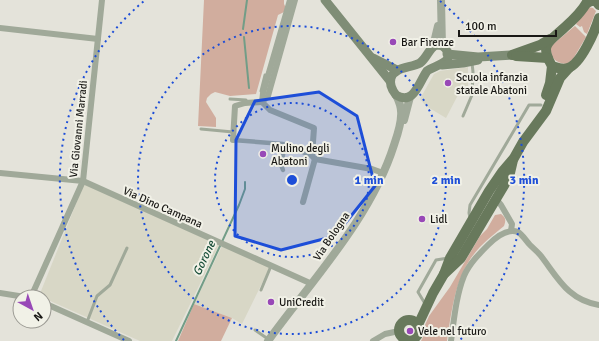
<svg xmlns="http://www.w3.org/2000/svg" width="599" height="341" font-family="Signika,sans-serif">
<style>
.built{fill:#d8d7c6}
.green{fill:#d1ad9e}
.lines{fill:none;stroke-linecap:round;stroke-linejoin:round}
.stream{stroke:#729d87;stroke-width:2}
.service{stroke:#a0a999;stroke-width:3}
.pedestrian{stroke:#a0a999;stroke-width:4.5}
.minor{stroke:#a0a999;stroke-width:6}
.tertiary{stroke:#a0a999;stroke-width:8}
.secondary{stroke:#7f8d76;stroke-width:9}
.primary{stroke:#68795c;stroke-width:10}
.marked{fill:#1d4ed8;fill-opacity:0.2;stroke:#1d4ed8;stroke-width:3;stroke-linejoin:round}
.ring{fill:none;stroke:#1d4ed8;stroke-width:2;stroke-dasharray:2 4}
.poi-dot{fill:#9848b7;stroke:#f1f1e7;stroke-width:1.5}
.labels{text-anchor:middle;stroke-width:4;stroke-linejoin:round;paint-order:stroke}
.poi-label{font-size:11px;fill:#191815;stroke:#f1f1e7;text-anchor:start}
.street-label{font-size:11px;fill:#191815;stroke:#f1f1e7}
.water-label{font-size:12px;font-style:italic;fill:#144b35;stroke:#f1f1e7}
.centre{fill:#1d4ed8;stroke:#f1f1e7;stroke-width:2}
.ring-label{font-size:12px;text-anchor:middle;font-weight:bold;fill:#1d4ed8;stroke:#f1f1e7;stroke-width:4;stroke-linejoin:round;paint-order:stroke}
</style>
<rect width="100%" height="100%" fill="#e4e3da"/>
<!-- built -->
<g class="built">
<polygon points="468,67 468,93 459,93 446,118 426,106 420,99 434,74 440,71"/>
<polygon points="84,184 219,245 172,341 140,341 39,296"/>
<polygon points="222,246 270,267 242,324 232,318 194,304"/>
</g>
<!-- green -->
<g class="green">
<polygon points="204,0 284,0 284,4 286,8 286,11 278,15 256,94 230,96 215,92 211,94 207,98 206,102 216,118 216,127 198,126"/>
<polygon points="588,7 593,8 596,11 587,34 584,32 582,26 580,27 576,24"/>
<path d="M 575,26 L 586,37 L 573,59 L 567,64 C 555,63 550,58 551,46 Z"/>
<path d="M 501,214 C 506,218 506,220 504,226 C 492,236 480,245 471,258 C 455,281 451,314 447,341 L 421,341 L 426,331 L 425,325 L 429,316 L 450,287 L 480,236 L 487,229 L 495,215 Z"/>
<polygon points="194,304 232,318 221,341 178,341"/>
</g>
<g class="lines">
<!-- stream -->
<g class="stream">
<polyline points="243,29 247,0"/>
<polyline points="244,37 249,88"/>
<polyline points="176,341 239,205 245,189 245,182"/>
</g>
<!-- service -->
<g class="service">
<polyline points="261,91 265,75 268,76"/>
<polyline points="230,99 246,100 245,103"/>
<polyline points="463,116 472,95 473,72 472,63"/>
<polyline points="201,129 233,132"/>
<polyline points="470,218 469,213 470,205 529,105 541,105"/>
<polyline points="261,290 271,266"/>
<polyline points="424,302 418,292 436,260 448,258"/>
<polyline points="87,322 97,296 110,285 127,248"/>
<polyline points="255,330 268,339"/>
</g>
<!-- pedestrian -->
<g class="pedestrian">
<polyline points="233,140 283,144 312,156"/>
<polyline points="283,170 281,165 285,144"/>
</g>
<!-- minor -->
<g class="minor">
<polyline points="0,28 98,39"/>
<polyline points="262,102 270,110 314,128 312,156 315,159 372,169 383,173"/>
<polyline points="262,102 268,96 295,0"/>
<polyline points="262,102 263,93 290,0"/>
<polyline points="233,140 235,106 245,103 262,102"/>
<polyline points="0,173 83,181 312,284"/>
<polyline points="496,199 501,205 512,224 511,231"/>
<polyline points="303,202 315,159"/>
<polyline points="0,293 25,297"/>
<polyline points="31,297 83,181 102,0"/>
<polyline points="44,303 129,341"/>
<polyline points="373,341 385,334 399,331"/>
<path d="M 451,341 C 454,320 456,296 464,276 C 469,264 479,254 488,245 C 495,238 507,228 518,232 C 522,234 527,242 530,245 C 534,249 538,252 541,256 C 558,278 568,300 599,305"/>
</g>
<!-- tertiary -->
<g class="tertiary">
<polyline points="441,0 442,46"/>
<polyline points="433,47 438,26"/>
<polyline points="404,120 410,97"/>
<path d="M 268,341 C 312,280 371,218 394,145 C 397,136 401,125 401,116 C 402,109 399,101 396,95"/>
</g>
<!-- secondary -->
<g class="secondary">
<polyline points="325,0 390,81"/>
<path d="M 436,45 C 440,45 442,45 445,48 C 457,63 434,65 427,71 C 419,82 414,106 396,95 C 392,90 389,85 391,78 C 394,67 411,68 420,63 C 427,58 429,48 436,45 Z"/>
<polyline points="447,54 478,57 512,55"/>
<polyline points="373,58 397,70"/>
<polyline points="442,65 463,63 478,60"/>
</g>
<!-- primary -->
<g class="primary">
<path d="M 588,0 C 583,11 573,20 564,28 C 549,42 539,44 552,66 C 558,68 562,70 568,68 C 581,64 595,31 599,18"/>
<polyline points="587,3 591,1 596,1 599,5"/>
<polyline points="512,55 540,45 550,39"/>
<polyline points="516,56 548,58"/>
<polyline points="546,95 550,83 552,66"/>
<polyline points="444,274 450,258 489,191 502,172 514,158 523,142 546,111 560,78 569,68"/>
<circle cx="409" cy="330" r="10"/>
<polyline points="418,325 433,293 444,274 461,258 496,199 509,177 513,160"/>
</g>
</g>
<!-- marked area -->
<path class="marked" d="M 319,92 L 357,116 L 375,186 L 335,236 L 281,250 L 235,236 L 236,140 L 255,101 Z"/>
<!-- distance rings -->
<g class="ring">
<circle cx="292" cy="180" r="77"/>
<circle cx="292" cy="180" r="154"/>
<path d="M124 340A232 232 0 0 1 144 1M440 1A232 232 0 0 1 460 340"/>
</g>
<!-- markers -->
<g class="poi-dot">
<circle cx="393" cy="42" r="4"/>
<circle cx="448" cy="83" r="4"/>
<circle cx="263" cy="154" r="4"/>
<circle cx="422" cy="219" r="4"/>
<circle cx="271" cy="302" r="4"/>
<circle cx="410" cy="331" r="4"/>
</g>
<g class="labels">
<!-- poi labels -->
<g class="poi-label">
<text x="401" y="46">Bar Firenze</text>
<text x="456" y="81">Scuola infanzia<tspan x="456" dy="13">statale Abatoni</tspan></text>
<text x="271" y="152">Mulino degli<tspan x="271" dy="13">Abatoni</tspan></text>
<text x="430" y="223">Lidl</text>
<text x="279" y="306">UniCredit</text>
<text x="418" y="335">Vele nel futuro</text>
</g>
<!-- street labels -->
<g class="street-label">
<text transform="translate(78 129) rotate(-84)" y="4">Via Giovanni Marradi</text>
<text transform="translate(163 207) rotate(24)" y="4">Via Dino Campana</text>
<text transform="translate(331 236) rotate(-56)" y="4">Via Bologna</text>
</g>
<!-- water labels -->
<g class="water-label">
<text transform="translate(204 258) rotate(-65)" y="4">Gorone</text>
</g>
</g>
<circle cx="292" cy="180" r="6" class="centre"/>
<g class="ring-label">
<text x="369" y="184">1 min</text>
<text x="446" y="184">2 min</text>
<text x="524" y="184">3 min</text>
</g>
<!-- north arrow -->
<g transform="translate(32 309) rotate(140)"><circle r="19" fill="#f1f1e7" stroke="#9b9a93"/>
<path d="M0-3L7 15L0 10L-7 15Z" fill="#9848b7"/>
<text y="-6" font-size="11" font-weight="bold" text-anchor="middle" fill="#191815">N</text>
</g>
<!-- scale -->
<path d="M459 30v6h97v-6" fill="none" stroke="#191815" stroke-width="2"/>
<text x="465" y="30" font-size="12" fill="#191815" stroke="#f1f1e7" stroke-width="3" paint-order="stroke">100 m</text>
</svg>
